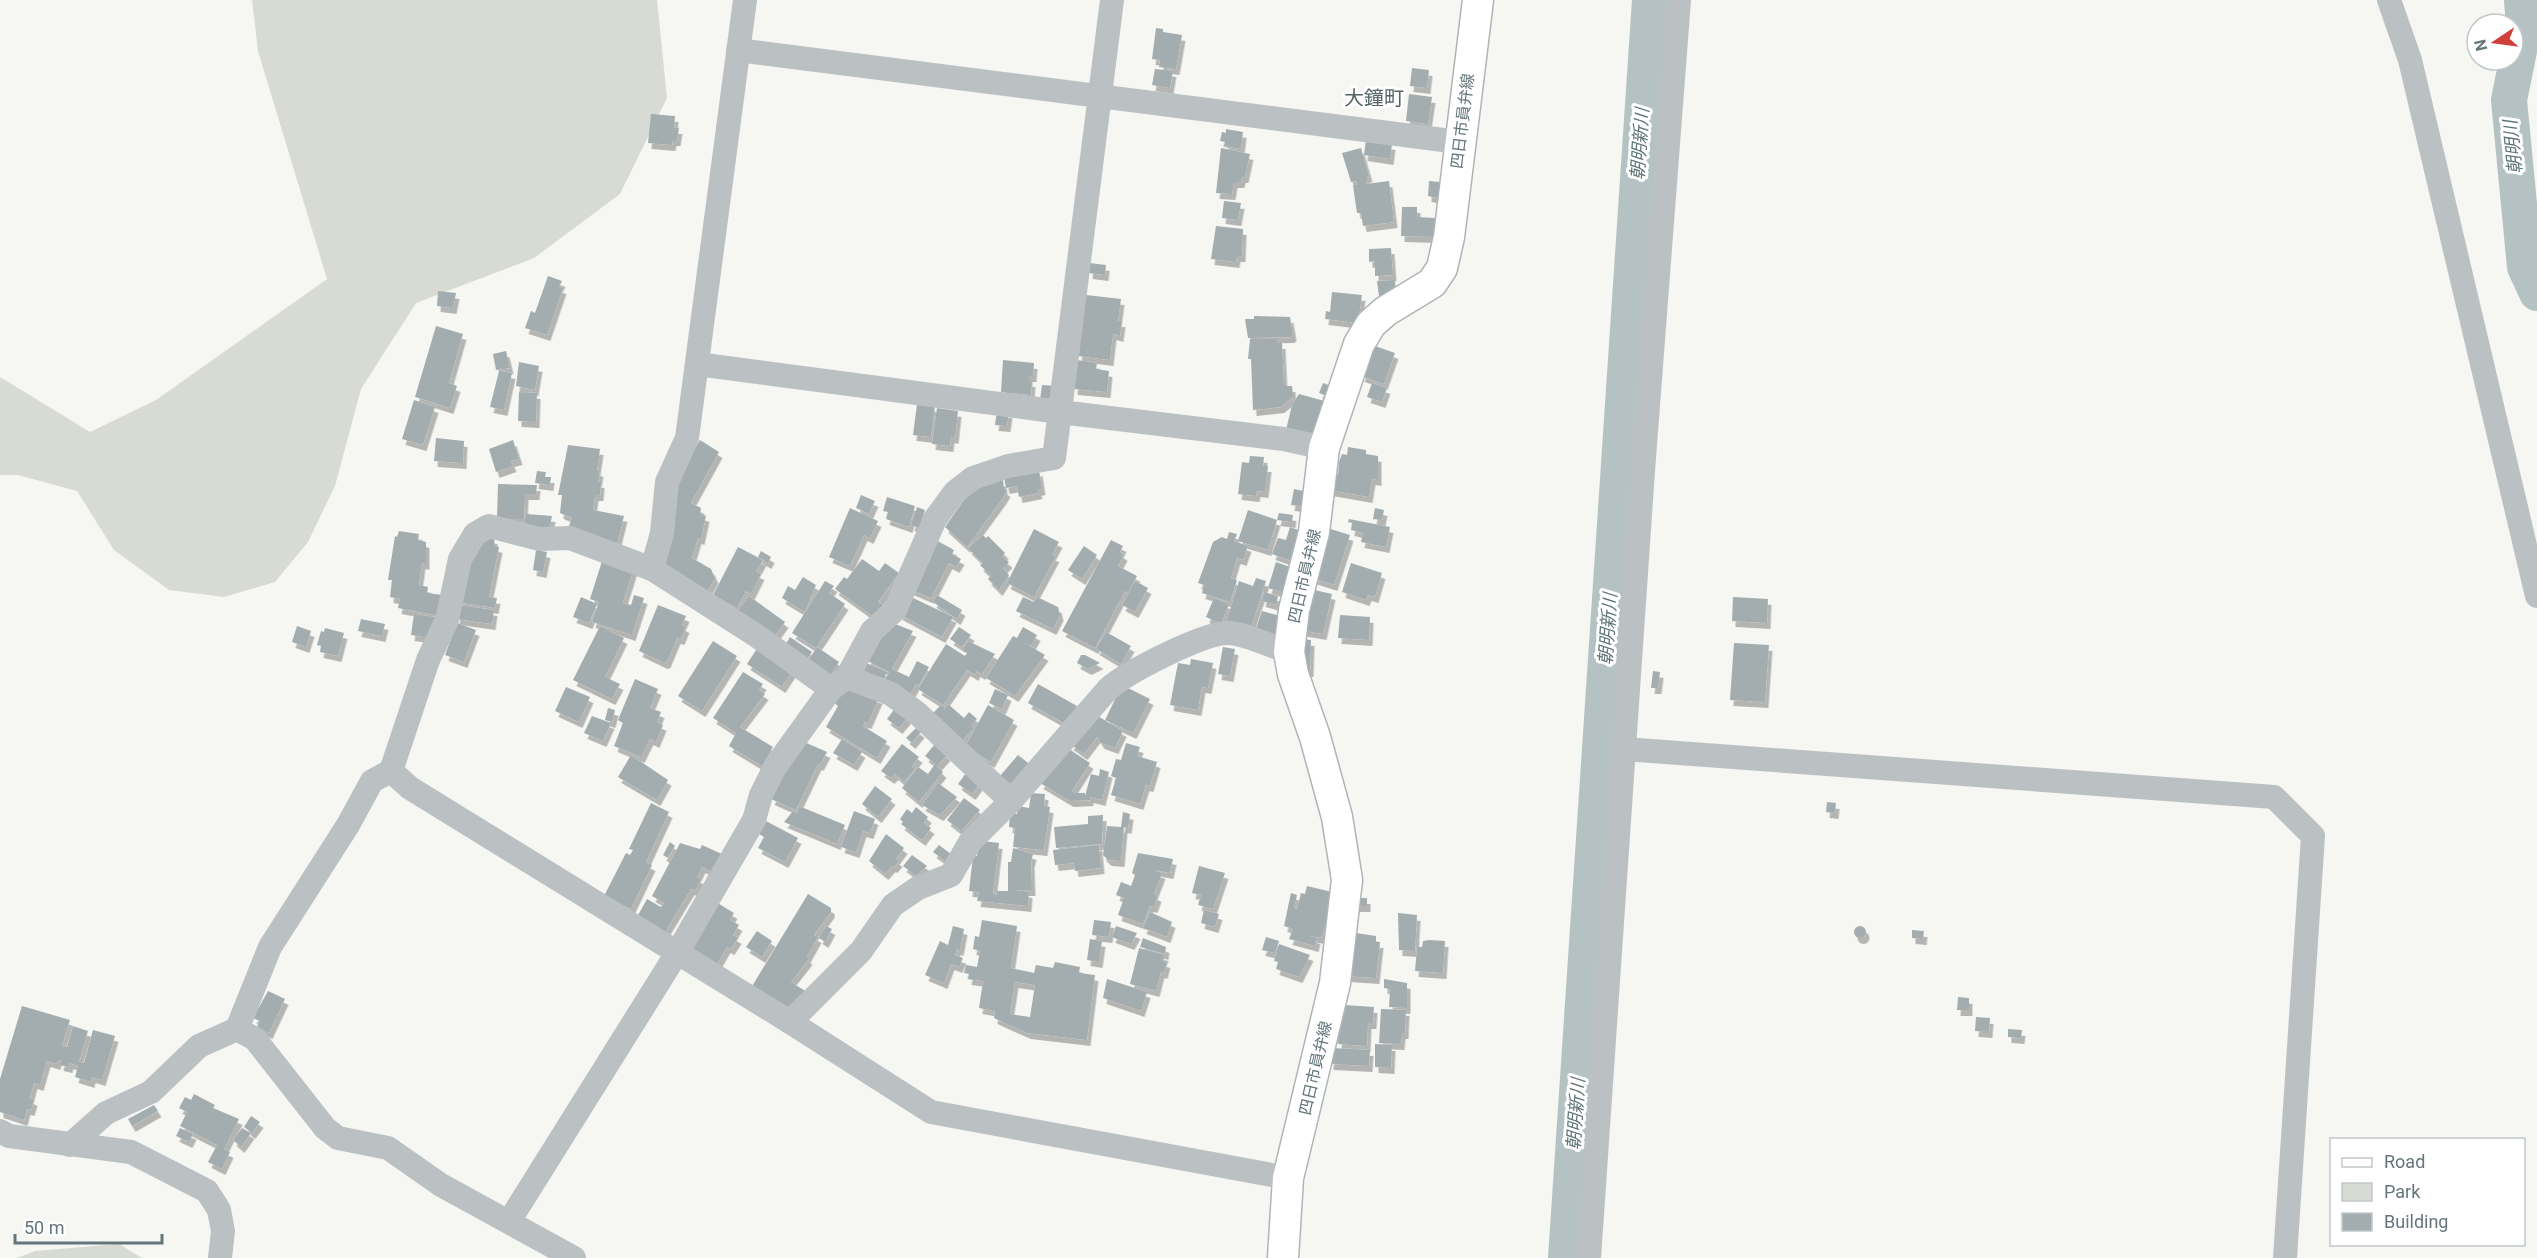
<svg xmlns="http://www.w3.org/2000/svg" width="2537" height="1258" font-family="Roboto,'Noto Sans JP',sans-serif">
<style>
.green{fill:#d7dbd3}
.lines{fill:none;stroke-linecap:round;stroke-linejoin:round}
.river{stroke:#b4c2c3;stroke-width:36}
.building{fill:#a3adb0;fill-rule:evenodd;filter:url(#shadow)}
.major-casing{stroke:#afb5b7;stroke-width:33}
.minor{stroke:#bbc1c3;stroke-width:24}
.major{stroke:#fff;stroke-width:30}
.labels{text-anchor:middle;stroke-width:6;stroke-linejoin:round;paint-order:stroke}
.street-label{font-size:16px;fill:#64767b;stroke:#fff}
.water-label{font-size:18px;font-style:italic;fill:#5f7576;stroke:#fff}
.quarter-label{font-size:20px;fill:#556367;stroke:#fff}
</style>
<defs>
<filter id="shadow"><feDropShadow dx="3.5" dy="6" stdDeviation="0" flood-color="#0004"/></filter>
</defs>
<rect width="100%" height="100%" fill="#f6f6f3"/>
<!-- green -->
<g class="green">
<polygon points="252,0 657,0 667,98 620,194 534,258 416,303 361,389 335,486 308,542 275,582 224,597 169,590 114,550 77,491 18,475 0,475 0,377 90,432 156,400 327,279 258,51"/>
<polygon points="119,1244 142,1258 17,1258 35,1251"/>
</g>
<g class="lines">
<!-- river -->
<g class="river">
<polyline points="2522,0 2524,26 2509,100 2525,267 2537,293"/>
<polyline points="1566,1258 1650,0"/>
</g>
</g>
<!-- building -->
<g class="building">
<polygon points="1156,28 1163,29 1163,32 1182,35 1176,69 1159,67 1160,60 1152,59"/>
<polygon points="1412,68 1429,70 1427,88 1410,86"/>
<polygon points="1155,69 1173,71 1170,88 1152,85"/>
<polygon points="1409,94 1432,97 1428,124 1406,121"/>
<polygon points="651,114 675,116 674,128 679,128 677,140 673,140 672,145 648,143"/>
<polygon points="1226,129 1243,132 1241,149 1224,146 1225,142 1220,141 1222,132 1226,133"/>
<polygon points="1366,140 1392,144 1390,159 1364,155"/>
<polygon points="1221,148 1250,154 1245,177 1242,177 1241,182 1234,182 1232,194 1216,193"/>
<polygon points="1361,148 1369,176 1366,177 1366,184 1389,181 1394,222 1363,226 1361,213 1357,213 1353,185 1357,185 1356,181 1351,182 1342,153"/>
<polygon points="1429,181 1440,182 1438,198 1428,196"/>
<polygon points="1224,201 1241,203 1238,220 1222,218"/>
<polygon points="1402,207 1417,207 1417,217 1435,218 1434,237 1401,236"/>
<polygon points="1216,226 1243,229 1242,256 1237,256 1236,262 1211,259"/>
<polygon points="1391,248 1393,275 1375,276 1375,261 1369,262 1369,249"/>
<polygon points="1090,263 1106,265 1105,275 1089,273"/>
<polygon points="548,276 562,281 559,287 563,288 547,335 525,328 531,311 535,313"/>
<polygon points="1395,280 1396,294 1379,296 1377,281"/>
<polygon points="438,291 456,293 453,308 437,306"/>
<polygon points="1332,292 1362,295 1358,323 1325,319 1326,311 1330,312"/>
<polygon points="1086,295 1121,299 1118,321 1122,321 1120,336 1113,334 1110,360 1078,356"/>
<polygon points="1254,316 1290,317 1293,335 1291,337 1248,338 1245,319 1254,319"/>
<polygon points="436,326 463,334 449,383 457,386 450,408 415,397"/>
<polygon points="1250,339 1277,339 1277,343 1282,343 1284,386 1292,386 1293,397 1281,407 1253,410 1251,359 1248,359"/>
<polygon points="1372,345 1395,353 1384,384 1361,376"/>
<polygon points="506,351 510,368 496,370 493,354"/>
<polygon points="1003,360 1034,363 1033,376 1029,376 1029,381 1032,381 1031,395 1001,392"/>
<polygon points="1077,360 1097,363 1096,369 1109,371 1107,392 1074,389"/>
<polygon points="519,362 539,366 535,390 516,386"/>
<polygon points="499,371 512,373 504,410 490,407"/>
<polygon points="1323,383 1336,388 1332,398 1319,393"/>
<polygon points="1372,383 1387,388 1382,402 1367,397"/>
<polygon points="1042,385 1056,386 1054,402 1040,400"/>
<polygon points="519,392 537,393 536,422 518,421"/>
<polygon points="1299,394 1328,402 1318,436 1286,430 1292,405"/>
<polygon points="414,400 435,407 423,445 402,439"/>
<polygon points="917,404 935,406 931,437 913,435"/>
<polygon points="937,408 958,411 955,438 951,437 950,446 932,444"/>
<polygon points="997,411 1009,412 1007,426 995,425"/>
<polygon points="436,438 464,441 463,463 434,461"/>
<polygon points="513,440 519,459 511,461 513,466 496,472 489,449"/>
<polygon points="700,440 719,452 691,503 701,508 700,514 706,516 701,539 698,538 692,558 711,569 715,578 705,595 659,568 672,486"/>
<polygon points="568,445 600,449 597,470 600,471 598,482 601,482 600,495 595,495 593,510 624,516 616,548 567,531 572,518 560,513 562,495 558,495"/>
<polygon points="1348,447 1366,450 1366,454 1378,456 1378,480 1372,479 1369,497 1329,490 1331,474 1338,475 1339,462 1342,454 1347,455"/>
<polygon points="1250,456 1264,457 1263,466 1268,466 1265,492 1257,491 1256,496 1238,494 1242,462 1249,463"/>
<polygon points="1039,470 1042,489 1038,490 1039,493 1019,497 1017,486 1006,488 1004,477"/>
<polygon points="537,471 546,472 545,477 551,477 550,485 535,483"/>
<polygon points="1003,480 1004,489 1007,491 1003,498 967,547 945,527 973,487"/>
<polygon points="498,484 537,485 536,494 525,494 524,519 497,519"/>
<polygon points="1294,489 1308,492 1306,507 1291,505"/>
<polygon points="861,495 875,501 869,514 856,508"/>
<polygon points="887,497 915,506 909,527 886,519 888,512 883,511"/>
<polygon points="917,507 925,510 919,528 911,525"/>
<polygon points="850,508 878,521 870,538 864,535 850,566 829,557"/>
<polygon points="1375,508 1384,510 1382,520 1373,519"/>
<polygon points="1248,510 1277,520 1268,550 1238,541"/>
<polygon points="1279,513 1293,515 1292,522 1277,520"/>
<polygon points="526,514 552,516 549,531 524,528"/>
<polygon points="1349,519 1390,527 1386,547 1361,542 1363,533 1351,530 1352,523 1348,522"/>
<polygon points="1290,527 1307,533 1297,563 1272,554 1278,538 1286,540"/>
<polygon points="1324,527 1350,535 1334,585 1309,577"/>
<polygon points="1034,529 1059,542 1052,555 1056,556 1034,597 1007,583"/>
<polygon points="399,531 419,534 418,540 426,542 426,564 422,563 419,585 428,587 427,593 443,595 440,616 398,608 400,599 390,597 392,580 388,580 395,536 397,537"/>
<polygon points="1229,532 1237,534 1234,541 1248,546 1243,560 1237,558 1231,578 1237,580 1230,602 1202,593 1204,585 1198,583 1213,542 1222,537 1227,539"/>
<polygon points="983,535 986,538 988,536 1005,553 1002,556 1009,562 1003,568 1009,575 999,590 988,579 991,576 980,565 983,563 968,548"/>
<polygon points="494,538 495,546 499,547 489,597 497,598 495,608 457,602 472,547 478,539"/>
<polygon points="932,538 954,550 952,554 961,559 956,567 949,563 931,598 910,589"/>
<polygon points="1111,540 1123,546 1120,552 1124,555 1118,566 1137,576 1128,593 1125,591 1095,648 1062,631"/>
<polygon points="1084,546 1097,555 1082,579 1068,570"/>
<polygon points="738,547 763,560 756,572 761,574 751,594 746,591 737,608 713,595"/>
<polygon points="536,550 547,552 543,572 533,570"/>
<polygon points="761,551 771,557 768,563 758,557"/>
<polygon points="603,558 634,568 623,603 631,605 634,595 644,598 632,635 592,622 599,602 590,599"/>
<polygon points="862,559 879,571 885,563 899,573 878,602 884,606 875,618 835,589 844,577 847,579"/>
<polygon points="1276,562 1293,568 1285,593 1268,588"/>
<polygon points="1351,563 1382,573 1375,597 1368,595 1366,600 1342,592"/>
<polygon points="803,577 816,585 805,612 782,598 788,586 795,590"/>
<polygon points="1256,578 1266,581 1250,630 1226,623 1239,581 1253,586"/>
<polygon points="825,581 834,586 829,593 845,604 816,648 792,633"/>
<polygon points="1135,581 1148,588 1135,612 1122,605"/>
<polygon points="1306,588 1332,594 1323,634 1300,630"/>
<polygon points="1264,592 1278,596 1276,605 1262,601"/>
<polygon points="937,595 962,610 957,619 933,602"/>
<polygon points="749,596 785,622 773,639 737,612"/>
<polygon points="909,596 953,617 942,637 899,614"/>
<polygon points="581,597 597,604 589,623 573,617"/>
<polygon points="1023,597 1034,602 1037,597 1058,607 1060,615 1053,629 1016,611"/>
<polygon points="1733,597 1768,599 1767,623 1732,621"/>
<polygon points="1214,598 1229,604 1221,624 1206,617"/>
<polygon points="458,605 494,610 492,624 456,619"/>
<polygon points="658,605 686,616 682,625 686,627 681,639 677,638 667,662 664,663 639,651"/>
<polygon points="1262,611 1284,617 1278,639 1255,632"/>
<polygon points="414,614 435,617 431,638 411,635"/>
<polygon points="1340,615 1370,617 1369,640 1338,638"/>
<polygon points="361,619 385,624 382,636 358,631"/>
<polygon points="890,622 913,631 892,669 909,677 917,661 929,667 919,685 916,684 908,698 882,685 889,672 866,660"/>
<polygon points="457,623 476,630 464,662 445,655"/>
<polygon points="297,626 311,631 306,647 292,642"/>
<polygon points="600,626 624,638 605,677 620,684 612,699 573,680"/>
<polygon points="959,627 971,635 962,647 950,639"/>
<polygon points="1023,627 1037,635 1031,646 1020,640 1045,655 1015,696 986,678 1013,636 1017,638"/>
<polygon points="325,628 344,633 338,656 320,652 321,646 317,645 321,631 324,632"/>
<polygon points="1106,632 1131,646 1121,664 1096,649"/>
<polygon points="790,637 812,652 805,662 784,647"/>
<polygon points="1298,639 1311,640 1310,671 1303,671"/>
<polygon points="713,641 737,656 702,711 678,696"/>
<polygon points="968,641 995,654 982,674 977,671 975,675 967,670 943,705 918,689 946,644 965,656 967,653 962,650"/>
<polygon points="1734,643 1769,645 1765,702 1730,700"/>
<polygon points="758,647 793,670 782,687 747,664"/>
<polygon points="817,647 839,662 829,677 807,662"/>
<polygon points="1223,647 1235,649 1230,676 1218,674"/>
<polygon points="1081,655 1085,655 1100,663 1088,669 1077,663"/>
<polygon points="1191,659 1213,663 1208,688 1202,687 1198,710 1170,705 1178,663 1190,665"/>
<polygon points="866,663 887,672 881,685 861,676"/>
<polygon points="1653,671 1660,672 1658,688 1651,688"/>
<polygon points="743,672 763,684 759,690 765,694 740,727 773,747 762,766 729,746 736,733 713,718"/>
<polygon points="635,679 658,689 650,708 661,712 657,722 663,725 656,742 650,739 641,757 614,746 623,723 618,720"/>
<polygon points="1038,684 1077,706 1067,725 1028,703"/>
<polygon points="1122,685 1150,699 1133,733 1105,720"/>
<polygon points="566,687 590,697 579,722 555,711"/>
<polygon points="849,689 879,698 868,723 865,722 863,726 887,741 877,758 826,727 838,706 833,702"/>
<polygon points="995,689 1008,695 1002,709 989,703"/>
<polygon points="948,704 964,718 969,712 977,719 971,725 974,728 960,743 930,716 941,705 945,709"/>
<polygon points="988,705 1014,720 991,762 965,747"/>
<polygon points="897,706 909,716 899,728 887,719"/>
<polygon points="608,708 615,710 612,722 605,720"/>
<polygon points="1096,715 1123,731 1115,748 1101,743 1097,737 1084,754 1070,744"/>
<polygon points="592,716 611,723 603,741 584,733"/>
<polygon points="916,728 921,732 912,743 906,738"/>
<polygon points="842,739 862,752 854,765 833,753"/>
<polygon points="802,741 827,752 820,765 818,764 796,810 771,799"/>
<polygon points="1126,743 1140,747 1137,756 1157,762 1150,786 1146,785 1140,804 1111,795 1116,778 1111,776 1116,759 1121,760"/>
<polygon points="902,744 919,757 912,766 915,769 904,782 895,774 891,778 881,771"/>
<polygon points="935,744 947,755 937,766 943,772 919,802 902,788 918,767 928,774 935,764 925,756"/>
<polygon points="1066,747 1090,763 1072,791 1074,793 1085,793 1085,796 1091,774 1099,776 1100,769 1109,772 1102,800 1090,797 1090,800 1070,801 1040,783"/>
<polygon points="631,755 668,780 657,800 618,777"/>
<polygon points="1018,755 1032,766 1014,787 1000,776"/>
<polygon points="966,773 980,783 972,794 958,784"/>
<polygon points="938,783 957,797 940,815 922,805"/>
<polygon points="875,786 892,799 878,817 862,804"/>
<polygon points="1031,793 1045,794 1044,806 1050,807 1044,850 1013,847 1015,828 1009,827 1010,813 1017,814 1018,806 1029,808"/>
<polygon points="964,798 980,810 961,831 947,820"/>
<polygon points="1827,802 1836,803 1835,813 1826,812"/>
<polygon points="651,803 669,812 646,862 652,865 631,909 604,896 626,853 630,855 633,850 629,849"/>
<polygon points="799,806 845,825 837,844 784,822 793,811 797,813"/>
<polygon points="916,807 928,817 924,823 931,828 922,840 901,824 903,822 900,819 907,809 912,813"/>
<polygon points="854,811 875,819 870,833 863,831 856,852 841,847"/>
<polygon points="1123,812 1130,814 1128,828 1124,827 1121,861 1108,860 1103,855 1107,826 1121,827"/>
<polygon points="1103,815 1102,844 1056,848 1054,827 1088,824 1088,816"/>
<polygon points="766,821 798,838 785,862 758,848 764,837 759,834"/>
<polygon points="886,834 904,848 896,859 899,861 894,867 892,866 885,874 869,861"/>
<polygon points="983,841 999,843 993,894 997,895 997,891 1008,891 1008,862 1023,862 1011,862 1013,848 1033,854 1031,862 1032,890 1015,890 1029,892 1028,906 977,901 979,892 969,891 973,856 977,856 978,846"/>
<polygon points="670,842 675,846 668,858 663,855"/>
<polygon points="680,843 700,849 702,845 724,855 715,874 702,867 697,877 701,879 695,891 691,889 664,934 636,919 647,899 661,907 664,903 652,896"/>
<polygon points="939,845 951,854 945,861 933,852"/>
<polygon points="1099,845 1101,868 1075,871 1074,863 1055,865 1053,850"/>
<polygon points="1138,853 1173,859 1170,873 1154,870 1162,873 1154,894 1158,896 1154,907 1150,906 1143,924 1118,915 1124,898 1116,895 1121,882 1131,886 1135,875 1132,873"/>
<polygon points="912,855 927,866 916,876 903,866"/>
<polygon points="1199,866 1225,873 1213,909 1198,905 1201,895 1192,893"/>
<polygon points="1307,886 1332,892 1328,909 1331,909 1321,938 1305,935 1317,938 1315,946 1289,939 1293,929 1284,926 1291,893 1297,895 1294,908 1297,909 1301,893 1305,894"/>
<polygon points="808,894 831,908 831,912 814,935 818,937 807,957 809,959 791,982 807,992 801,1002 785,1009 751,988"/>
<rect x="1355" y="898" width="12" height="8"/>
<polygon points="716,902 734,913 730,920 739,925 733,935 738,938 731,949 727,947 716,966 689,951"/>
<polygon points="1204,910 1219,914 1215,927 1201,923"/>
<polygon points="1150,912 1172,922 1167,937 1143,928"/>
<polygon points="1398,913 1417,915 1415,951 1399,950"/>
<path d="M 982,920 L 1017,926 L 1011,968 L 1034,973 L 1036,965 L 1053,968 L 1055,962 L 1080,967 L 1079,973 L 1095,975 L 1087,1040 L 1027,1033 L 994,1018 L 995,1011 L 979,1008 L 983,981 L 968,979 L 969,974 L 964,973 L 966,965 L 977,967 L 980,951 L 973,949 L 975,936 L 979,937 ZM 1015,982 L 1035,985 L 1030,1017 L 1010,1014 Z"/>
<polygon points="1094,920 1111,922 1109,937 1092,935"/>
<circle cx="1860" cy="932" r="6"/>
<polygon points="826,926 832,929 825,942 819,938"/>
<polygon points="953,926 964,929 960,950 957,949 955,955 963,958 959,967 951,964 944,983 925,975 940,941 948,945"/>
<polygon points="1116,926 1137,933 1131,944 1112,937"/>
<polygon points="1912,930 1924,931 1923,939 1912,938"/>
<polygon points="757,931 772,941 762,957 746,947"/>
<polygon points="1349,932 1376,936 1376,942 1380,942 1376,978 1346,976"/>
<polygon points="1266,937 1279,941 1275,953 1262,950"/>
<polygon points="1143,938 1166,947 1165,954 1140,947"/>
<polygon points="1090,939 1102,941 1099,962 1087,960"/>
<polygon points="1429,940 1445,941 1443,973 1415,971 1417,947 1422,947 1423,941"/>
<polygon points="1279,944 1310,955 1299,977 1276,969 1278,962 1274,961"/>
<polygon points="1139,948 1165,955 1163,961 1167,962 1164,973 1161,972 1156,991 1130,984"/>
<polygon points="1107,979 1147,992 1141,1011 1103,998"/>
<polygon points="1384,979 1407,983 1407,1008 1389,1007 1390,989 1384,988"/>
<polygon points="268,991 285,999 269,1033 257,1027 260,1021 253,1018"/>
<polygon points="1958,997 1969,998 1969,1010 1957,1010"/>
<polygon points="1345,1005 1374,1007 1373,1023 1368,1023 1367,1046 1338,1044 1340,1011 1345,1011"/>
<polygon points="22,1006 70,1020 62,1046 67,1047 73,1026 88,1031 79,1062 84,1063 93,1030 115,1036 102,1080 92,1077 91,1082 75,1077 78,1066 70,1063 69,1067 60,1065 61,1060 58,1060 57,1064 47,1061 40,1085 34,1083 30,1098 34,1100 31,1110 27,1109 24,1120 0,1112 0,1079"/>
<polygon points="1381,1009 1406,1010 1405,1033 1402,1033 1401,1044 1379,1043"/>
<polygon points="1976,1017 1990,1018 1989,1032 1975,1031"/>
<polygon points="2008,1029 2022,1030 2021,1038 2008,1037"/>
<polygon points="1375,1044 1392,1045 1391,1068 1375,1067"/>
<polygon points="1331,1048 1370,1050 1369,1066 1330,1064"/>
<polygon points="194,1094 215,1105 213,1108 239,1119 224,1149 230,1152 222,1169 208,1162 217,1145 180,1126 187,1112 179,1108 185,1097 191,1100"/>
<polygon points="154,1105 158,1111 132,1126 128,1119"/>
<polygon points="251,1116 260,1122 252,1133 244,1127"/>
<polygon points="180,1128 193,1134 189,1142 176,1136"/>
<polygon points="242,1128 251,1133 241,1147 233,1140"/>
</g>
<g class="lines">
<!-- major casing -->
<g class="major-casing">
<polyline id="major" points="1283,1258 1288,1178 1335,983 1347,880 1337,817 1315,737 1293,674 1289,652 1294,610 1314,532 1324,448 1359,344 1371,324 1386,311 1432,283 1442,268 1449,237 1478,0"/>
</g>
<!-- minor -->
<g class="minor">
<polyline points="2389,0 2410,60 2537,596"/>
<polyline points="738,50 1459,142"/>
<polyline points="697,364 1060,412 1284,439 1324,448"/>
<polyline points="652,569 662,533 667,482 687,438 745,0"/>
<polyline points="847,677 891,694 917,713 1011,801"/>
<polyline points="1624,749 2274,797 2313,836 2285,1258"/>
<polyline points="391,771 410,788 790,1022 931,1112 1288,1178"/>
<path d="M 790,1022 L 861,951 L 893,905 L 918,888 L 951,875 L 970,842 L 1011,801 L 1108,689 C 1127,672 1203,633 1228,633 C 1244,633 1273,647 1289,652"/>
<polyline points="237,1029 255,1039 325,1128 338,1138 388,1148 441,1185 574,1258"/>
<polyline points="0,1131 9,1136 131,1152 207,1191 219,1210 223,1231 220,1258"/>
<polyline points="70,1145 106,1113 151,1092 199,1046 237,1029 270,947 348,825 372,781 391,771 428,660 447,620 460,559 475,534 489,526 539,539 570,538 652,569 757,636 831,689"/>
<polyline points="510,1220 677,953 754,820 761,795 775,767 831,689 847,677 872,631 895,610 935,519 955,492 973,478 1008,466 1054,458 1112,0"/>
<polyline points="1589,1258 1643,471 1679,0"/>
</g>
<!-- major -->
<use href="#major" class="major"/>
</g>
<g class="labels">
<!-- street labels -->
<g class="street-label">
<text transform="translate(1462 121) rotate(-83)" y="6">四日市員弁線</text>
<text transform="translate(1304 576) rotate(-77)" y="6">四日市員弁線</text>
<text transform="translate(1315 1068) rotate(-77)" y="6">四日市員弁線</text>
</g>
<!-- water labels -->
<g class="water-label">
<text transform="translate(1640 144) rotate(-86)" y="6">朝明新川</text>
<text transform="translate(2513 147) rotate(-96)" y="6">朝明川</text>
<text transform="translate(1608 629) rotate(-86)" y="6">朝明新川</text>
<text transform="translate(1576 1114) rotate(-86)" y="6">朝明新川</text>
</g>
<!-- quarter labels -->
<g class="quarter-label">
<text x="1374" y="105">大鐘町</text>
</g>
</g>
<!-- legend -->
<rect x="2330" y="1138" width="195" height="108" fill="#ffffff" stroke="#c1c8ca" stroke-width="1.5"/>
<rect x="2342" y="1158" width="30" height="9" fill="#ffffff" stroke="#c1c8ca" stroke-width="1.5"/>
<text x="2384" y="1168" font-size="18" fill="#64767b">Road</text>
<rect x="2342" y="1183" width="30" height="18" fill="#d7dbd3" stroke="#c1c8ca" stroke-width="1.5"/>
<text x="2384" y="1198" font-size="18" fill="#64767b">Park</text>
<rect x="2342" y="1213" width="30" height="18" fill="#a3adb0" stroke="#c1c8ca" stroke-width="1.5"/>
<text x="2384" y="1228" font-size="18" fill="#64767b">Building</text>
<!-- north arrow -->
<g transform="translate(2495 42) rotate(257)"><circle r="28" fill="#ffffff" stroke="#c1c8ca" stroke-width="1.5"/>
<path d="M0-4.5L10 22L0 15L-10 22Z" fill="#d0403a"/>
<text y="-9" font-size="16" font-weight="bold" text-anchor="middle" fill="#64767b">N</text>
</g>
<!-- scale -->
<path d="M15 1234v9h147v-9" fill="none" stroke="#64767b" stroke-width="3"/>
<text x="24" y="1234" font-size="18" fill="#64767b" stroke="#ffffff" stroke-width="4.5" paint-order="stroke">50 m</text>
</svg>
